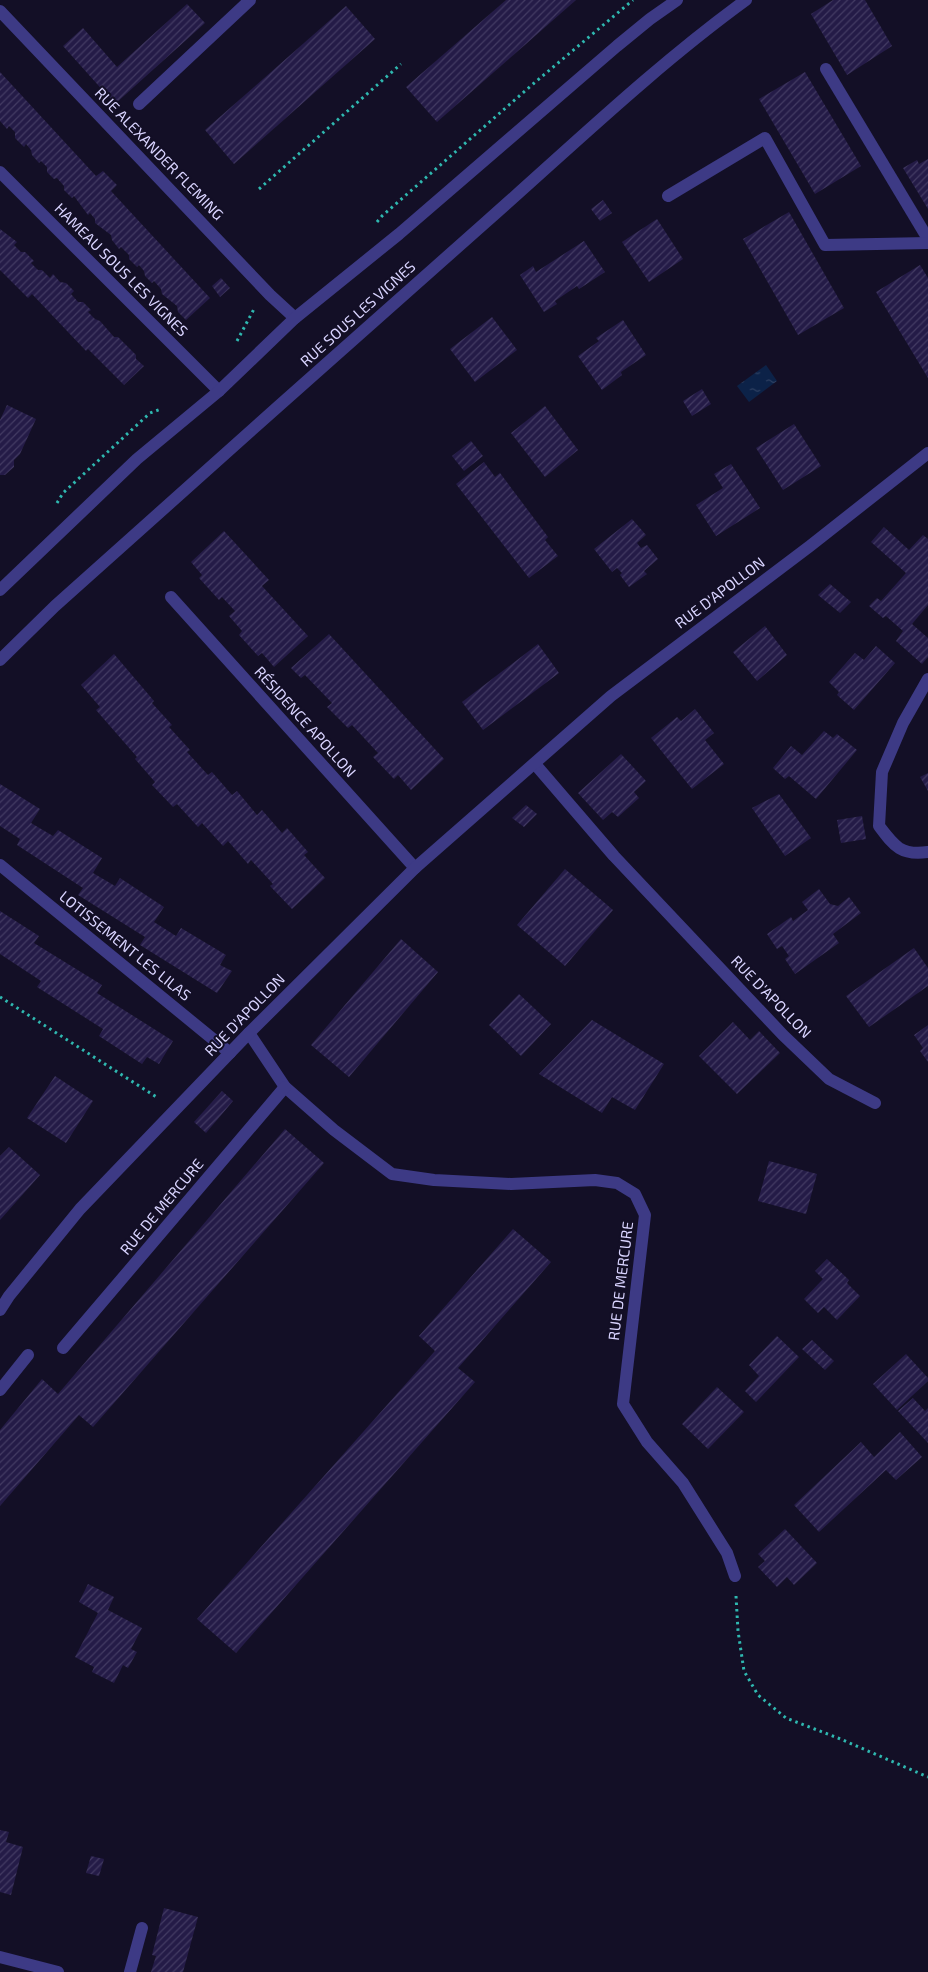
<svg xmlns="http://www.w3.org/2000/svg" width="928" height="1972" font-family="'Exo 2',sans-serif">
<style>
.water{fill:url(#water-ripples)}
.building{fill:url(#building-hatch)}
.lines{fill:none;stroke-linecap:round;stroke-linejoin:round}
.path{stroke:#2fb8b0;stroke-width:3;stroke-dasharray:2.5 4;stroke-linecap:butt}
.service{stroke:#3d3a85;stroke-width:12}
.minor{stroke:#3d3a85;stroke-width:12}
.tertiary{stroke:#3d3a85;stroke-width:12}
.labels{text-anchor:middle;stroke-width:4;stroke-linejoin:round;paint-order:stroke}
.street-label{font-size:15px;fill:#d9d4ff;stroke:#130f26}
</style>
<defs>
<pattern id="water-ripples" width="26" height="14" patternUnits="userSpaceOnUse" patternTransform="scale(1.25)"><rect width="26" height="14" fill="#0c2248"/><path d="M2 4q2-2 4 0t4 0M15 11q2-2 4 0t4 0" fill="none" stroke="#2f4163"/></pattern>
<pattern id="building-hatch" width="6" height="6" patternUnits="userSpaceOnUse" patternTransform="scale(1.25)"><rect width="6" height="6" fill="#241b47"/><path d="M-1 1l2-2M0 6l6-6M5 7l2-2" fill="none" stroke="#433b63"/></pattern>
</defs>
<rect width="100%" height="100%" fill="#130f26"/>
<!-- water -->
<polygon class="water" points="766,365 777,381 749,402 737,386"/>
<!-- building -->
<g class="building">
<polygon points="506,0 576,0 437,122 406,87"/>
<polygon points="833,0 865,0 892,46 847,75 811,14"/>
<polygon points="187,4 205,23 115,104 63,46 83,28 117,67"/>
<polygon points="346,6 375,39 234,164 205,130"/>
<polygon points="0,72 96,176 103,171 117,185 111,191 210,298 186,320 178,312 177,306 162,294 161,289 154,281 152,283 145,276 144,271 139,265 137,267 129,259 129,255 121,247 119,249 112,240 111,235 95,223 95,219 90,213 88,215 74,196 72,198 64,190 64,186 57,178 54,179 47,172 47,167 41,161 39,163 32,155 31,150 26,144 24,147 15,138 15,132 9,126 7,129 0,121"/>
<polygon points="805,72 861,166 815,194 759,99"/>
<polygon points="928,159 928,209 903,168 917,160 919,164"/>
<polygon points="603,200 612,213 600,221 591,209"/>
<polygon points="789,212 844,308 798,335 743,239"/>
<polygon points="657,219 683,259 649,282 622,242"/>
<polygon points="0,229 17,242 14,245 21,252 25,252 34,261 31,263 38,270 42,270 50,278 53,274 60,282 66,283 74,291 71,294 78,302 83,302 91,310 88,312 95,319 100,321 114,337 118,337 136,355 136,359 144,366 124,385 88,349 86,351 32,294 28,298 0,270"/>
<polygon points="584,241 605,272 579,289 577,286 555,301 557,304 544,312 520,275 533,266 536,272"/>
<polygon points="920,265 928,278 928,378 876,292"/>
<polygon points="221,278 230,288 220,297 212,286"/>
<polygon points="492,317 517,350 475,382 450,349"/>
<polygon points="623,320 646,355 621,372 622,375 602,390 578,356 599,341 596,338"/>
<polygon points="702,389 711,404 692,416 683,401"/>
<polygon points="7,405 36,419 20,454 14,460 14,467 5,475 0,475 0,420"/>
<polygon points="545,406 578,450 545,477 511,433"/>
<polygon points="794,424 821,466 783,490 756,448"/>
<polygon points="471,441 483,456 464,471 452,456"/>
<polygon points="484,462 495,477 500,473 548,537 545,540 558,556 529,578 456,484"/>
<polygon points="731,464 760,508 716,536 696,505 723,488 714,474"/>
<polygon points="632,519 646,535 637,543 641,548 647,545 658,559 644,571 647,574 629,587 620,575 622,573 617,568 612,572 594,549"/>
<polygon points="884,527 909,550 923,535 928,539 928,605 912,624 928,638 928,657 922,664 896,641 903,631 886,616 883,618 869,606 877,598 881,601 906,573 871,542"/>
<polygon points="224,531 269,580 262,586 308,636 274,667 262,653 258,656 239,635 242,631 229,616 235,611 222,597 219,600 199,578 202,575 191,562"/>
<polygon points="830,584 851,602 840,613 818,595"/>
<polygon points="765,626 787,655 757,681 733,652"/>
<polygon points="329,634 444,759 411,790 398,775 394,779 373,757 378,753 352,725 348,728 327,707 332,703 305,675 301,678 291,668"/>
<polygon points="538,644 559,673 483,730 462,702"/>
<polygon points="876,646 895,663 854,710 837,695 839,692 829,682 855,653 864,660"/>
<polygon points="114,654 154,701 152,703 172,725 169,727 190,750 187,752 208,775 212,772 232,795 237,791 257,815 262,810 282,833 287,828 308,852 304,855 325,878 292,909 270,886 273,884 251,860 248,864 228,841 223,846 202,823 198,827 177,804 173,807 152,785 155,782 135,759 137,757 96,710 100,707 81,685"/>
<polygon points="695,709 714,733 705,740 724,764 692,789 651,738 677,717 681,721"/>
<polygon points="824,731 833,738 837,734 857,750 816,799 789,776 785,779 773,768 791,746 802,755"/>
<polygon points="621,754 646,781 634,792 639,798 618,817 612,812 603,820 578,793"/>
<polygon points="928,773 928,791 920,777"/>
<polygon points="0,784 40,809 31,823 53,836 58,830 102,858 93,873 115,886 120,878 164,907 154,922 176,936 181,928 226,955 220,965 232,971 217,993 140,945 145,937 78,895 83,888 17,845 20,839 0,826"/>
<polygon points="779,794 811,838 785,856 752,808"/>
<polygon points="526,805 537,814 524,827 512,818"/>
<polygon points="862,816 866,839 841,843 837,820"/>
<polygon points="565,869 613,910 565,966 517,925"/>
<polygon points="819,889 830,904 838,906 849,897 861,913 833,934 839,943 795,974 785,959 789,956 782,946 777,949 767,934 791,917 793,921 808,910 802,902"/>
<polygon points="0,911 39,936 34,943 102,985 97,993 173,1041 159,1064 147,1057 142,1064 99,1036 103,1029 37,987 41,981 0,954"/>
<polygon points="401,939 438,972 349,1077 311,1045"/>
<polygon points="914,948 928,968 928,986 869,1027 846,996"/>
<polygon points="519,994 551,1024 521,1056 489,1025"/>
<polygon points="592,1020 664,1064 635,1110 612,1097 602,1113 539,1074"/>
<polygon points="733,1022 750,1040 759,1031 780,1053 737,1094 699,1056"/>
<polygon points="928,1025 928,1062 920,1051 923,1048 914,1035"/>
<polygon points="55,1076 93,1101 66,1143 27,1118"/>
<polygon points="222,1091 233,1101 206,1133 194,1122"/>
<polygon points="285,1129 324,1163 93,1427 79,1415 0,1506 0,1430 42,1379 58,1394"/>
<polygon points="9,1147 40,1175 0,1220 0,1156"/>
<polygon points="769,1161 817,1174 806,1214 758,1201"/>
<polygon points="513,1229 551,1262 458,1368 475,1382 236,1653 197,1619 435,1351 419,1336"/>
<polygon points="827,1259 849,1280 847,1283 860,1296 837,1320 824,1307 818,1313 804,1299 823,1279 815,1271"/>
<polygon points="777,1336 799,1357 756,1402 745,1391 759,1376 749,1365"/>
<polygon points="812,1340 834,1361 825,1370 802,1349"/>
<polygon points="906,1354 928,1378 928,1381 897,1410 873,1384"/>
<polygon points="717,1387 744,1412 708,1449 682,1424"/>
<polygon points="913,1398 925,1411 928,1408 928,1443 898,1411"/>
<polygon points="900,1432 922,1457 896,1480 886,1470 819,1532 794,1505 861,1442 874,1457"/>
<polygon points="785,1529 817,1563 794,1585 787,1577 777,1587 758,1567 765,1561 758,1554"/>
<polygon points="88,1584 114,1597 108,1610 142,1628 131,1649 137,1652 128,1668 123,1665 114,1683 92,1672 94,1667 75,1657 98,1613 79,1602"/>
<polygon points="0,1830 9,1832 6,1842 23,1847 11,1895 0,1892"/>
<polygon points="91,1856 104,1859 99,1876 86,1873"/>
<polygon points="164,1908 198,1917 183,1972 151,1972 156,1956 152,1955"/>
</g>
<g class="lines">
<!-- path -->
<g class="path">
<polyline points="259,189 401,64"/>
<polyline points="377,222 382,216 533,84 633,0"/>
<polyline points="237,341 254,309"/>
<polyline points="57,503 63,493 150,413 161,409"/>
<polyline points="0,997 158,1098"/>
<polyline points="736,1596 738,1631 744,1671 758,1695 786,1718 838,1738 928,1777"/>
</g>
<!-- service -->
<g class="service">
<polyline points="826,69 928,239"/>
<polyline points="139,104 250,0"/>
<polyline points="668,196 765,138 825,245 928,243"/>
<polyline points="0,1957 58,1972"/>
<polyline points="130,1972 142,1928"/>
</g>
<!-- minor -->
<g class="minor">
<polyline points="0,11 270,295 295,318"/>
<polyline points="0,172 219,391"/>
<polyline points="171,597 415,868"/>
<path d="M 928,679 L 903,723 L 882,772 L 879,826 C 894,846 901,856 928,852"/>
<polyline points="535,764 614,856 783,1035 829,1079 875,1103"/>
<polyline points="0,865 230,1053"/>
<polyline points="249,1033 285,1087 334,1130 392,1174 434,1180 511,1184 595,1180 617,1183 635,1194 645,1215 623,1404 647,1442 683,1483 727,1553 735,1576"/>
<polyline points="0,1310 9,1296 80,1209 249,1033 415,868 611,696 810,546 928,453"/>
<polyline points="63,1348 285,1087"/>
<polyline points="0,1390 28,1355"/>
</g>
<!-- tertiary -->
<g class="tertiary">
<polyline points="0,590 137,459 219,391 295,318 399,234 617,46 650,19 677,0"/>
<path d="M 0,660 L 55,606 C 198,478 342,349 486,222 C 571,147 654,67 746,0"/>
</g>
</g>
<g class="labels">
<!-- street labels -->
<g class="street-label">
<text transform="translate(159 154) rotate(46)" y="5">RUE ALEXANDER FLEMING</text>
<text transform="translate(121 270) rotate(45)" y="5">HAMEAU SOUS LES VIGNES</text>
<text transform="translate(358 314) rotate(-42)" y="5">RUE SOUS LES VIGNES</text>
<text transform="translate(720 593) rotate(-37)" y="5">RUE D'APOLLON</text>
<text transform="translate(305 722) rotate(48)" y="5">RÉSIDENCE APOLLON</text>
<text transform="translate(125 946) rotate(39)" y="5">LOTISSEMENT LES LILAS</text>
<text transform="translate(771 997) rotate(46)" y="5">RUE D'APOLLON</text>
<text transform="translate(245 1015) rotate(-46)" y="5">RUE D'APOLLON</text>
<text transform="translate(162 1207) rotate(-50)" y="5">RUE DE MERCURE</text>
<text transform="translate(621 1281) rotate(-83)" y="5">RUE DE MERCURE</text>
</g>
</g>
</svg>
